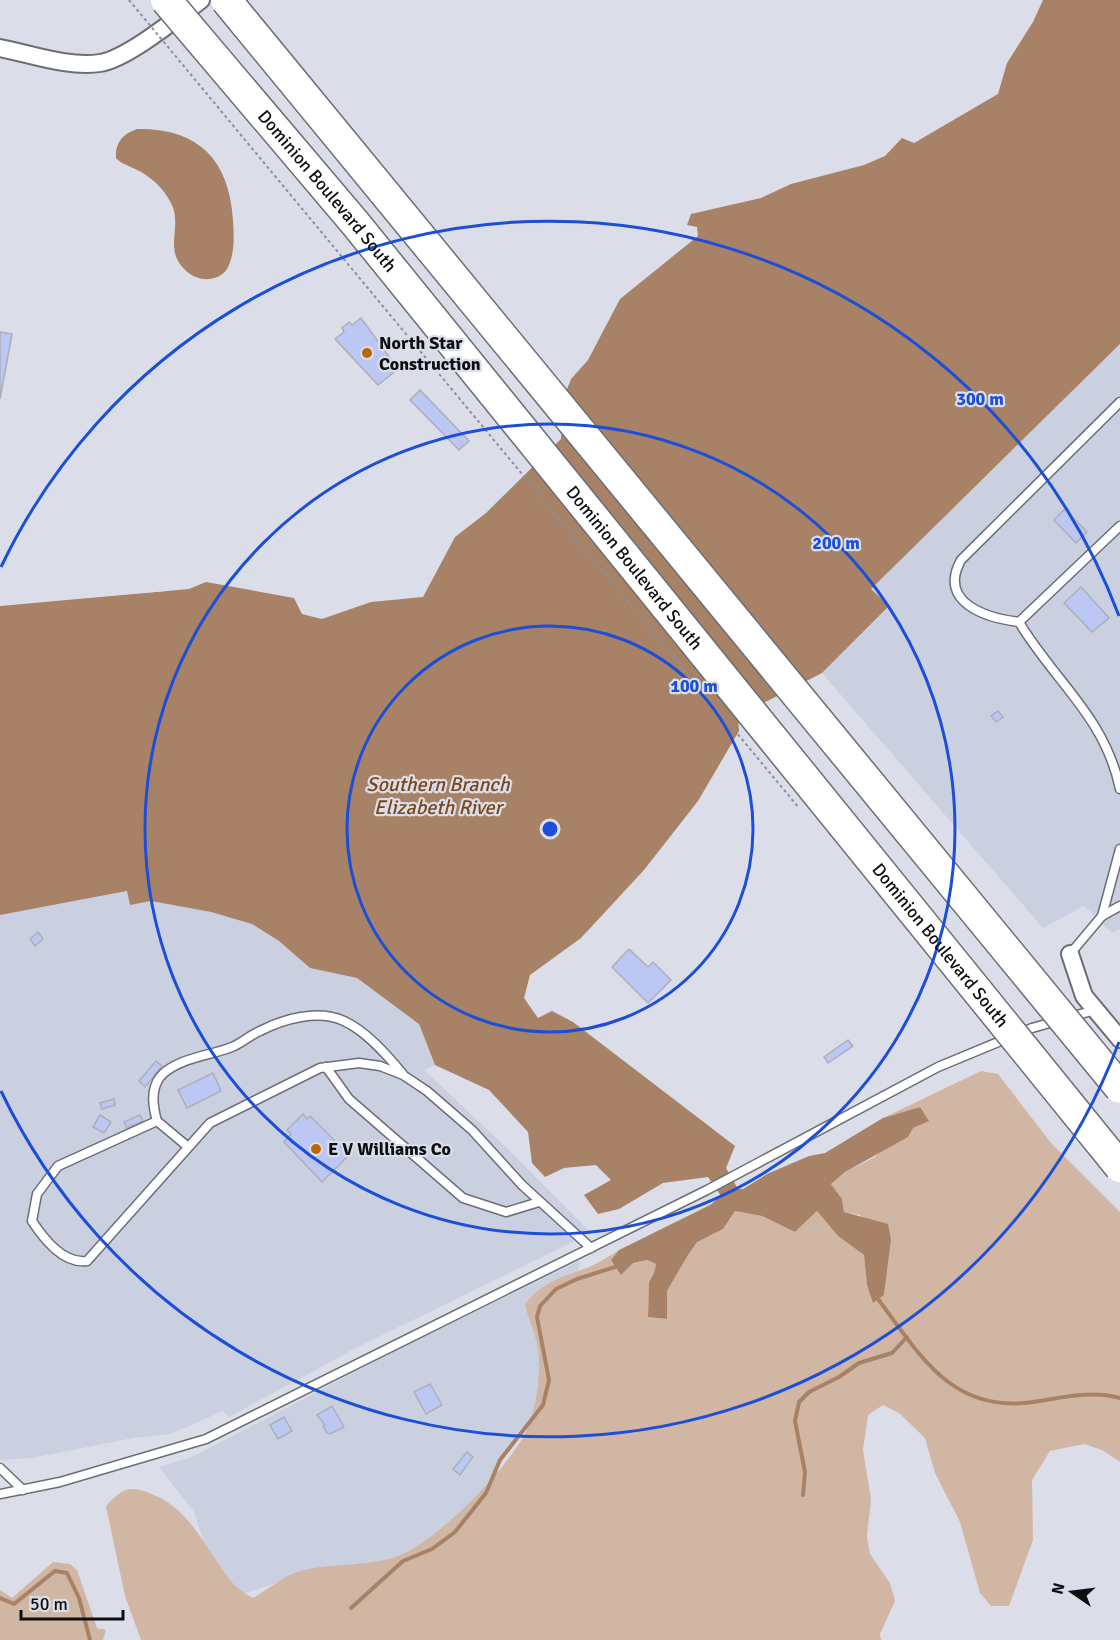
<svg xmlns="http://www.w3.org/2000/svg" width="1120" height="1640" font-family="Signika,sans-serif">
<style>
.built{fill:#cad0e0}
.green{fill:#d1b6a3}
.water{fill:#a88266}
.pier{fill:#dbdee9}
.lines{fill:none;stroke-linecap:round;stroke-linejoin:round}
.stream{stroke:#a88266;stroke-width:4}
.building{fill:#bcc8f3;stroke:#acafba;stroke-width:1.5}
.service-casing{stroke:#6b6e77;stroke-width:11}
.minor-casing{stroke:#6b6e77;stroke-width:20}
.service{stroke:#fff;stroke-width:8}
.minor{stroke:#fff;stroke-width:16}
.motorway-bridge-casing{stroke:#6b6e77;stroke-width:33;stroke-linecap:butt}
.path-bridge{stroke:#8c8f97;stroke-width:2;stroke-dasharray:3 3;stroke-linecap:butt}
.motorway-bridge{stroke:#fff;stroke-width:30}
.ring{fill:none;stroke:#1d4ed8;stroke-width:3}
.poi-dot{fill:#bd6500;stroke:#dbdee9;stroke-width:2}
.labels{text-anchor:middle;stroke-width:4.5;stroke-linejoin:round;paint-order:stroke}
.street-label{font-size:18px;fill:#0d0e11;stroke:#dbdee9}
.poi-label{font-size:18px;font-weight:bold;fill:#0d0e11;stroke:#dbdee9;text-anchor:start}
.water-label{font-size:20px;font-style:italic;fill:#7a4619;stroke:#dbdee9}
.centre{fill:#1d4ed8;stroke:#dbdee9;stroke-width:3}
.ring-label{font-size:18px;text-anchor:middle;font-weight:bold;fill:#1d4ed8;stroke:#dbdee9;stroke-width:4.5;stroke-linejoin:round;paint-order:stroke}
</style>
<rect width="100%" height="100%" fill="#dbdee9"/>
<!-- built -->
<g class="built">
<polygon points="1120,344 1120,929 1112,933 1084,906 1043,928 822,673 889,607 871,589"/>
<polygon points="128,891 130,904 151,901 211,912 252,924 279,941 310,968 357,978 419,1024 435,1065 424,1070 511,1152 591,1233 354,1349 229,1417 223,1411 171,1434 133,1438 32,1458 0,1460 0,915"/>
<polygon points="581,1260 543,1405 500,1460 486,1493 432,1549 365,1566 317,1569 223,1601 194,1512 159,1467 192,1457 399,1349"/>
</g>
<!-- green -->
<g class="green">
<path d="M 981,1071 L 998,1074 L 1051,1143 L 1120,1212 L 1120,1462 L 1102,1450 L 1084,1444 L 1050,1451 L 1032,1480 L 1033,1540 L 1009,1606 L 991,1606 L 980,1593 L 960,1522 L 935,1473 L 925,1438 L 899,1413 L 883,1405 L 868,1415 L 863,1450 L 871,1499 L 867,1536 L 870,1554 L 890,1583 L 895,1601 L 880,1634 L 881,1640 L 141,1640 L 125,1596 L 106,1506 C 124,1487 130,1485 154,1495 C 192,1511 206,1550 231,1581 C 236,1588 245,1593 253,1598 C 267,1590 284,1576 300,1571 C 334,1562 371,1568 403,1554 C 441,1537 514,1463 529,1425 C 536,1406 540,1379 539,1358 C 539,1341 529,1321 525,1305 C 541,1281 564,1277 589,1267 C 599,1263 609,1256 619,1250 L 611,1261 L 633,1263 L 647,1260 L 656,1264 L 654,1273 L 649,1282 L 648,1317 L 667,1319 L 667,1291 L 688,1255 L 696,1242 L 723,1229 L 735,1211 L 762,1216 L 795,1232 L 817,1211 L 838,1236 L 864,1255 L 867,1285 L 873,1302 L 884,1295 L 891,1240 L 860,1215 L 844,1212 L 842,1199 L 831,1184 L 845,1172 L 875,1157 L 920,1107 L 883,1118 Z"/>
<polygon points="53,1562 70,1564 77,1570 97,1628 106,1630 103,1640 0,1640 0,1590 12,1598"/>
</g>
<!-- water -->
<g class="water">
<polygon points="1043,0 1120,0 1120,344 871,589 889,606 822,673 738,716 739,731 698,801 644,870 581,938 530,975 524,998 538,1018 552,1011 573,1022 735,1146 726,1168 738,1189 743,1189 767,1174 809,1156 825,1153 883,1118 920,1107 929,1121 913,1128 908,1137 845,1172 831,1184 842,1199 844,1212 888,1224 891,1240 884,1295 873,1303 867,1285 864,1255 838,1236 817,1211 795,1232 762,1216 735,1211 723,1229 697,1242 688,1255 667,1291 667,1319 648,1317 649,1282 654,1273 656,1264 647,1260 633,1263 621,1275 611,1260 619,1250 710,1205 721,1196 708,1177 663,1183 619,1209 598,1214 584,1195 611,1180 596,1165 564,1168 545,1177 532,1163 528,1132 489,1090 435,1065 419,1024 357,978 310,968 279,941 252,924 211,912 151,901 130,905 127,891 0,915 0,606 189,589 206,582 294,598 302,614 322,619 371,602 423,597 455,537 486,513 561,439 562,402 571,379 588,360 620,299 698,236 697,227 687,225 691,214 761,198 791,184 864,165 885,156 902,138 914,143 998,94 1007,63 1033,22"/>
<path d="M 137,129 C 198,128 229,159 233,220 C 234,236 235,255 227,269 C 219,281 201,282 190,274 C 160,252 184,228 171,203 C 163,188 151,176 135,169 C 128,165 121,164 116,158 C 115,142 123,134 137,129 Z"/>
</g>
<!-- pier -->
<polygon class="pier" points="166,588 166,591 0,605 0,602"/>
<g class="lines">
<!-- stream -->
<g class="stream">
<path d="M 878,1299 C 920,1355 952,1414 1033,1402 C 1061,1398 1091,1390 1120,1398"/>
<polyline points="803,1495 805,1472 795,1421 799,1402 809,1392 839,1377 859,1363 892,1353 907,1337"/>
<polyline points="0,1598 14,1604 55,1571 67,1573 79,1598 90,1640"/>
<polyline points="351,1608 403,1561 432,1549 455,1532 486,1493 500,1460 543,1405 549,1380 537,1317 540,1306 556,1289 577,1279 615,1267"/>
</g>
</g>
<!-- building -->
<g class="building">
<polygon points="361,318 398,369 378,385 335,339 344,332 342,328 349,322 352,325"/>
<polygon points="0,332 12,334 0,399"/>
<polygon points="420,390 469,441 459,450 410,400"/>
<polygon points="1065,509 1087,532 1076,543 1054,520"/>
<polygon points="1081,587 1109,618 1092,632 1064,603"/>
<polygon points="998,711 1003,717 996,722 991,716"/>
<polygon points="38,932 43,939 35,946 30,939"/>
<polygon points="629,949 648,967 653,962 671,980 648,1003 612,967"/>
<polygon points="848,1040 853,1046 828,1063 824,1057"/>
<polygon points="156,1061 162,1066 145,1087 139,1081"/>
<polygon points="213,1073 221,1091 187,1108 178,1090"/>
<polygon points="114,1099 115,1105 102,1109 100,1103"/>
<polygon points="303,1114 307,1119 310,1116 349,1155 322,1182 284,1142 291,1134 287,1130"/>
<polygon points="100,1115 111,1122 104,1133 93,1127"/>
<polygon points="140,1115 143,1121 127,1128 124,1122"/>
<polygon points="430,1384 442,1405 426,1414 414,1392"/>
<polygon points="332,1406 344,1427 330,1434 327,1433 323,1426 325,1425 317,1415"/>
<polygon points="284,1417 292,1431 278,1439 270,1425"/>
<polygon points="467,1452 473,1457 460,1475 453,1469"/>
</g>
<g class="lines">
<!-- service casing -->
<g class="service-casing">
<g id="service">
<path d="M 1120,526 L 1019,622 C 1055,682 1105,717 1120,789"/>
<path d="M 1019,622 C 987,618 937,603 961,560 L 1120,402"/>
<polyline points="1102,916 1120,849"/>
<polyline points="1070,954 1102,916 1120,906"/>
<polyline points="1070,1017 1095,1010"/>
<polyline points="326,1067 349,1099 463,1198 506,1212 539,1202"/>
<path d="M 157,1121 C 153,1107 150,1090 160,1077 C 176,1058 210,1056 232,1047 C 242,1043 250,1035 260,1031 C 283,1019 318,1009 344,1021 C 366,1031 387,1055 402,1073"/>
<path d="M 187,1146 L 157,1121 L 58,1166 L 37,1194 L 32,1221 C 44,1239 63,1264 87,1261 L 210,1123 L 320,1068 L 359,1063 L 380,1066 L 403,1075 L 427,1091 L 472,1130 L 522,1185 L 591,1248"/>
<polyline points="0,1468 23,1490"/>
<polyline points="0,1494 60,1482 206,1439 707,1190 938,1067 1032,1028 1057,1021"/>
</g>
</g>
<!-- minor casing -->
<g class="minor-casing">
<g id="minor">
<path d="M 0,48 C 31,54 69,68 100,63 C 127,59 178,17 201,0"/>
<polyline points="1070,954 1084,996 1120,1039"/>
</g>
</g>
<!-- service -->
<use href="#service" class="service"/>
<!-- minor -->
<use href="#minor" class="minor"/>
<!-- motorway-bridge casing -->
<g class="motorway-bridge-casing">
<g id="motorway-bridge">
<path id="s1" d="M 166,0 L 355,223 L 1120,1167"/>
<polyline points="226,0 1120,1088"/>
</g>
</g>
<!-- path-bridge -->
<polyline class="path-bridge" points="129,0 799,808"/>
<!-- motorway-bridge -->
<use href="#motorway-bridge" class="motorway-bridge"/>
</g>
<!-- distance rings -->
<g class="ring">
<circle cx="550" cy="829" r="203"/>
<circle cx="550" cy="829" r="405"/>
<path d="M1119 1042A608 608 0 0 1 1 1091M1 567A608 608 0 0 1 1119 616"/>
</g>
<!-- markers -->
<g class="poi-dot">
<circle cx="367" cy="353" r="6"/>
<circle cx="316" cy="1149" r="6"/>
</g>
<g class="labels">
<!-- street labels -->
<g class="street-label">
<text dy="6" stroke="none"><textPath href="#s1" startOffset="250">Dominion Boulevard South</textPath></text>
<text dy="6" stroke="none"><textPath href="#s1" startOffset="736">Dominion Boulevard South</textPath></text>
<text dy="6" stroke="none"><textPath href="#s1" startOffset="1222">Dominion Boulevard South</textPath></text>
</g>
<!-- poi labels -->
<g class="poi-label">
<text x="379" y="349">North Star<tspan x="379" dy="21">Construction</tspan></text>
<text x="328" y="1155">E V Williams Co</text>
</g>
<!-- water labels -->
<g class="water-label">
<text x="438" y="791">Southern Branch<tspan x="438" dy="23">Elizabeth River</tspan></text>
</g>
</g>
<circle cx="550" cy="829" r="9" class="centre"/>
<g class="ring-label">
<text x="980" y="405">300 m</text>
<text x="836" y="549">200 m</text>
<text x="694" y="692">100 m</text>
</g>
<!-- north arrow -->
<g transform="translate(1072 1592) rotate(284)" stroke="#dbdee9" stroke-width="4.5" paint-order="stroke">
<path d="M0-4.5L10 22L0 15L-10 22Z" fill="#0d0e11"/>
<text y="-9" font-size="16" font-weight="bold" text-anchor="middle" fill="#0d0e11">N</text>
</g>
<!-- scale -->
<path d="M21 1610v9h102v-9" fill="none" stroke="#0d0e11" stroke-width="3"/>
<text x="30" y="1610" font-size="18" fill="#0d0e11" stroke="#dbdee9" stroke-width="4.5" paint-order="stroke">50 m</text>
</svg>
